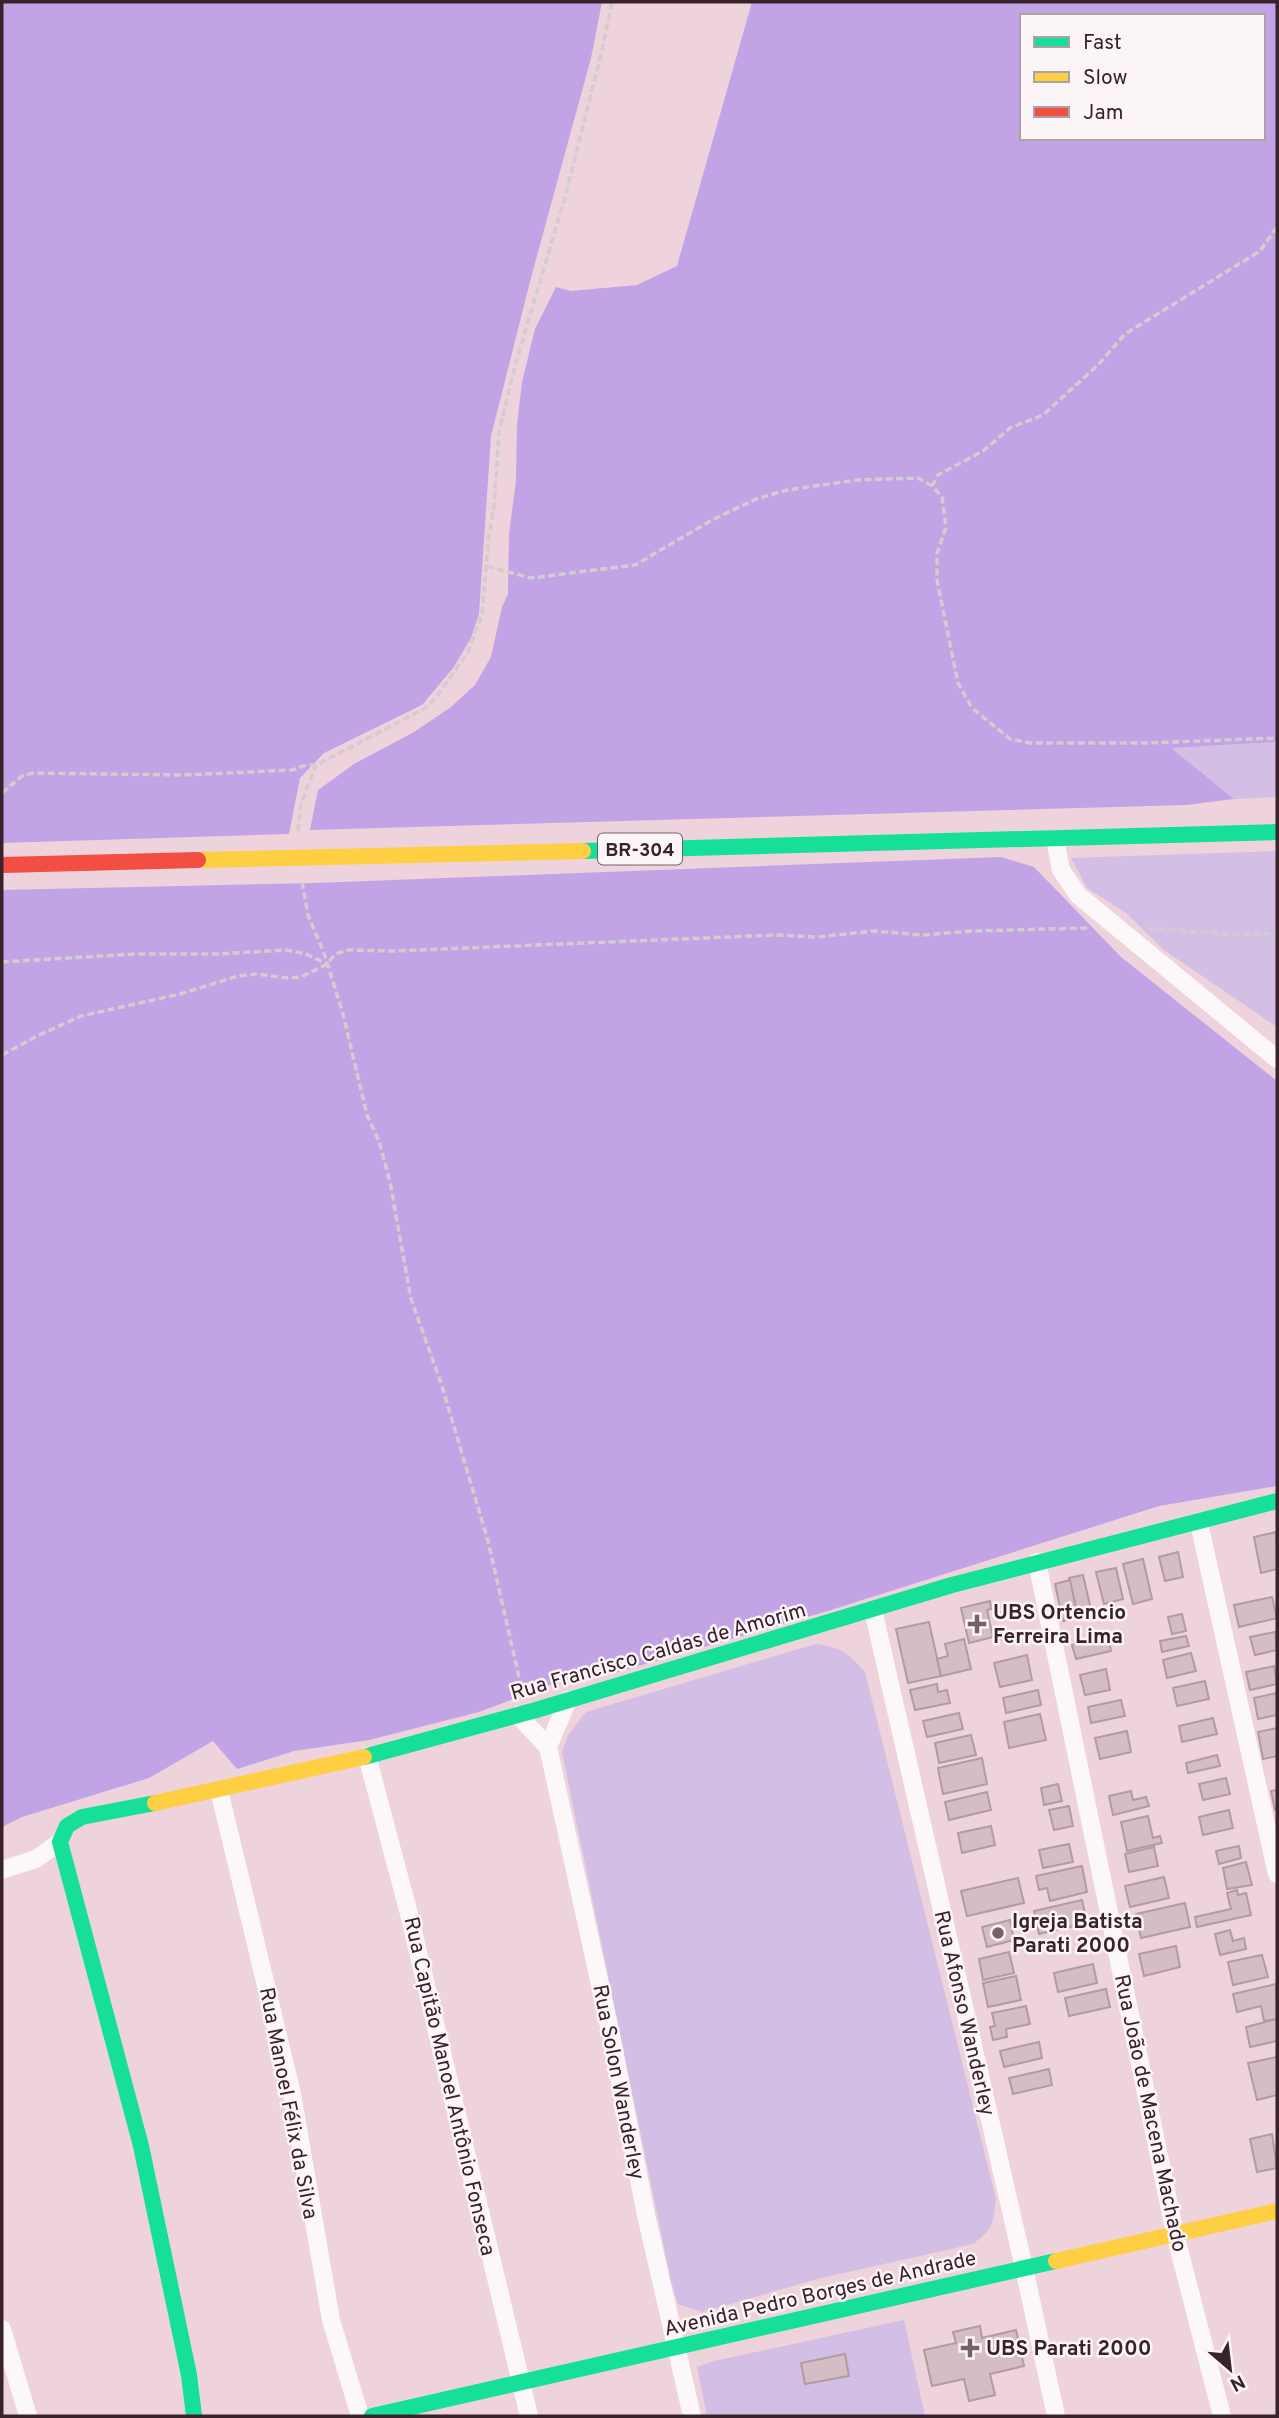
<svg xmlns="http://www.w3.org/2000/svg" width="1279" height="2418" font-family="Overpass,sans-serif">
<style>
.green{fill:#d3bee6}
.forest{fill:#c2a3e6;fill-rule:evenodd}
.building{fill:#d5bdc5;stroke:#b29ba3;stroke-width:2}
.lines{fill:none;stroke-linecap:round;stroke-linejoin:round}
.path{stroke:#d4ccce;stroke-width:3.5;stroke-dasharray:7 3.5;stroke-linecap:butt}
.street{stroke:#fcf8fa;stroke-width:18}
.fast{stroke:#16e098;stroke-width:16}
.slow{stroke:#ffcf43;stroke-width:16}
.jam{stroke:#f24e42;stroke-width:16}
.poi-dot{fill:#786069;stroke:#fcf5f8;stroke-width:2.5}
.labels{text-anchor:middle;stroke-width:5;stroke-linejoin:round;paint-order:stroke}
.shield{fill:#fcf5f8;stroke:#746168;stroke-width:2}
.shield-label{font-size:19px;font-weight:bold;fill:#39222b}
.poi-label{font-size:21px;font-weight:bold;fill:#39222b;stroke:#fcf5f8;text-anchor:start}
.street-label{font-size:21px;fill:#39222b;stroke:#fcf5f8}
</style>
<rect width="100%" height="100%" fill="#eed2dc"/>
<!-- green -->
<g class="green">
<polygon points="1277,742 1277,797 1234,799 1170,748"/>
<polygon points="1277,851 1277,1027 1164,950 1126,913 1087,888 1071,858"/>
<path d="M 816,1644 C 841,1647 849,1654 865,1672 L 996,2199 C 993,2224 993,2229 973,2244 L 821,2278 L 702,2312 L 678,2304 L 671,2281 L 562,1752 L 568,1735 L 586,1712 Z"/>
<polygon points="904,2320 925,2416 707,2416 697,2367 714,2361"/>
</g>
<!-- forest -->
<g class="forest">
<polygon points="2,2 602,2 591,58 532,274 491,436 479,614 471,638 454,667 422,705 324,753 300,778 289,834 2,843"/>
<path d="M 752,2 L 1277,2 L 1277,742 L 1171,748 L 1234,799 L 1186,805 L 310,830 L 318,790 L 354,764 L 414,732 L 451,707 L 475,685 L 491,657 L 502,607 L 508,594 L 509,534 L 516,481 L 517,425 L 522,382 L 535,329 L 556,287 L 571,291 L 637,285 L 677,266 ZM 1022,16 L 1263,16 L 1263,138 L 1022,138 Z"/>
<polygon points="1001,857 1034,867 1121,957 1277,1081 1277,1486 1159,1506 831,1610 614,1673 560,1681 479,1712 369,1740 294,1751 237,1769 213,1741 149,1778 22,1817 2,1827 2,890 315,883"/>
</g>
<!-- building -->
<g class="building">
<polygon points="1276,1532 1277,1569 1261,1573 1254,1537"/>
<polygon points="1178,1552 1183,1577 1165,1581 1159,1557"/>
<polygon points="1143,1559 1152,1599 1133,1604 1123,1564"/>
<polygon points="1116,1568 1123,1599 1104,1604 1096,1572"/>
<polygon points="1083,1575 1092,1614 1078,1618 1069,1578"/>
<polygon points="1070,1580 1078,1618 1063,1621 1055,1584"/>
<polygon points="1272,1597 1277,1618 1239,1627 1234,1605"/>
<polygon points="990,1601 991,1609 987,1610 993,1637 969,1643 961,1608"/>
<polygon points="1182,1614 1186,1631 1172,1634 1168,1617"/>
<polygon points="929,1622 941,1676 908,1683 896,1629"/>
<polygon points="1275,1632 1277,1650 1255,1655 1250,1637"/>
<polygon points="1108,1636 1111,1651 1076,1659 1072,1645"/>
<polygon points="1186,1636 1189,1646 1162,1652 1160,1641"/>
<polygon points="964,1639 971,1669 941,1676 937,1659 948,1656 945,1644"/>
<polygon points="1191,1653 1196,1671 1167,1678 1163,1660"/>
<polygon points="1027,1655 1032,1680 1000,1687 994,1663"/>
<polygon points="1274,1666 1277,1684 1250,1690 1246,1672"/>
<polygon points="1106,1669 1110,1690 1085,1695 1080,1675"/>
<polygon points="1205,1681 1209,1699 1177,1706 1173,1688"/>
<polygon points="937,1684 938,1692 947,1690 950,1703 915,1710 910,1690"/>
<polygon points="1038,1690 1041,1705 1006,1713 1003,1698"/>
<polygon points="1277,1693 1277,1715 1258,1719 1254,1698"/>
<polygon points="1121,1700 1125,1716 1091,1723 1088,1707"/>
<polygon points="959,1713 963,1729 927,1737 923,1721"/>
<polygon points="1040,1714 1046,1740 1009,1748 1004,1722"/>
<polygon points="1213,1718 1217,1734 1182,1742 1179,1726"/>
<polygon points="1277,1728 1277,1756 1263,1759 1258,1732"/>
<polygon points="1127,1731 1131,1752 1100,1759 1095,1738"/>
<polygon points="971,1735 976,1755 939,1763 935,1743"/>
<polygon points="1217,1755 1220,1766 1188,1773 1186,1763"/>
<polygon points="982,1758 987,1784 943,1794 938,1768"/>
<polygon points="1226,1778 1230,1794 1203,1800 1199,1784"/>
<polygon points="1058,1784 1062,1801 1044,1805 1041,1788"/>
<polygon points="1277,1790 1277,1809 1275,1810 1271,1791"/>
<polygon points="1131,1791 1133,1800 1146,1797 1149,1806 1113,1815 1109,1796"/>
<polygon points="987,1792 991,1810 949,1820 945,1802"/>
<polygon points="1069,1806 1073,1826 1054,1830 1049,1810"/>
<polygon points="1229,1810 1233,1828 1203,1835 1199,1817"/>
<polygon points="1148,1816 1153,1838 1160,1836 1162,1843 1127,1851 1121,1822"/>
<polygon points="991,1826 995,1845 962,1853 958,1833"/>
<polygon points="1069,1844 1073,1862 1043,1868 1039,1850"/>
<polygon points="1239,1846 1241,1858 1219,1864 1216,1851"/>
<polygon points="1154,1847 1158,1866 1129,1872 1125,1854"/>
<polygon points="1246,1862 1252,1885 1227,1889 1223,1868"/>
<polygon points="1082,1866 1087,1892 1050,1901 1047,1888 1039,1890 1036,1876"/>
<polygon points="1164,1877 1169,1898 1130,1907 1125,1886"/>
<polygon points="1018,1878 1024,1903 967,1916 961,1891"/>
<polygon points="1237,1890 1238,1895 1246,1893 1251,1915 1197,1927 1195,1917 1231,1909 1227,1893"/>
<polygon points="1082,1900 1087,1923 1039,1934 1034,1911"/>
<polygon points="1185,1903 1190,1927 1141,1938 1136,1914"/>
<polygon points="1010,1920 1014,1940 987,1947 982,1927"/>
<polygon points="1230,1930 1233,1941 1244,1938 1246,1949 1220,1955 1215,1934"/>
<polygon points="1176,1946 1180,1967 1144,1976 1139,1954"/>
<polygon points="1009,1952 1014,1973 983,1980 979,1959"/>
<polygon points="1262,1955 1268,1977 1233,1985 1228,1962"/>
<polygon points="1093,1964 1097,1983 1058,1992 1054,1973"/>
<polygon points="1016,1976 1021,2000 988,2007 983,1983"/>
<polygon points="1276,1984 1277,2019 1264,2021 1261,2006 1237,2012 1233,1994"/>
<polygon points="1106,1989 1110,2007 1069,2016 1065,1998"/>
<polygon points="1026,2006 1030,2024 1006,2029 1007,2037 993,2040 990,2027 995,2026 992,2013"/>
<polygon points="1277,2019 1277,2041 1250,2047 1246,2027"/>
<polygon points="1039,2042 1042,2058 1004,2067 1000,2051"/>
<polygon points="1277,2057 1277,2095 1257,2100 1248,2063"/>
<polygon points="1049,2069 1052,2085 1013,2094 1009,2078"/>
<polygon points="1272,2134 1277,2168 1257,2172 1250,2139"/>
<polygon points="980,2326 982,2338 1016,2330 1024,2366 990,2374 995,2395 969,2401 964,2379 932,2386 924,2350 956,2343 953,2332"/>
<polygon points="845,2354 849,2376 805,2384 801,2363"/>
</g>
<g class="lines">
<!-- path -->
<g class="path">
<polyline points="932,486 938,475 983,451 1010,428 1043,415 1098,365 1125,334 1260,251 1277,227"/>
<polyline points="487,566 531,578 635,565 712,520 756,499 787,490 857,480 918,478 932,486 942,497 946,527 937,554 937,580 958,683 972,708 1010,739 1030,743 1146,743 1277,738"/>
<polyline points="2,793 22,776 33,773 183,775 292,770 306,765 316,765 424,709 435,699 468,652 482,615 488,542 494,506 499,432 516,362 564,201 601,55 612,2"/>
<polyline points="298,831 301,803 316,765"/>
<polyline points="302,882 308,915 324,953 343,1014 367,1115 379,1141 390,1182 411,1299 441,1383 488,1541 522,1690"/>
<polyline points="1148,928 1239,935 1277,933"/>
<polyline points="2,962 134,954 217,954 286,950 306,954 327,964"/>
<polyline points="2,1055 37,1036 81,1016 180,994 238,976 256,974 288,978 301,977 327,964 335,954 348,950 393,951 776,935 817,937 874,931 923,935 971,931 1088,928"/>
</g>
<!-- street -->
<g class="street">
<polyline points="1055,839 1061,870 1078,895 1277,1059"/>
<polyline points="1199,1523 1277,1874"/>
<polyline points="1037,1562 1175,2234 1222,2416"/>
<polyline points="873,1610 1024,2268 1056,2416"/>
<polyline points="568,1700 548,1747 611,2035 646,2215 692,2416"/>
<polyline points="518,1715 548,1747"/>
<polyline points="367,1756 408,1910 529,2416"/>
<polyline points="219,1790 292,2094 331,2320 360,2416"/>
<polyline points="2,1870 36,1859 60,1842"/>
<polyline points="2,2329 28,2416"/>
</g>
<!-- fast -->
<g class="fast">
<polyline points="583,851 1277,832"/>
<polyline points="364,1757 536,1710 952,1585 1277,1501"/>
<polyline points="155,1803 82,1817 67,1826 60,1842 141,2146 189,2375 194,2416"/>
<polyline points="372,2416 1056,2261"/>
</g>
<!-- slow -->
<g class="slow">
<polyline points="198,860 583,851"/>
<polyline points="155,1803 364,1757"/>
<polyline points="1056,2261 1277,2211"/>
</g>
<!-- jam -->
<polyline class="jam" points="2,865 198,860"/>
</g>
<!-- markers -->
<g class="poi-dot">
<path d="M973.5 1613.5h7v7h7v7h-7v7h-7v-7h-7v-7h7z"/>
<circle cx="998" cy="1933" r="7"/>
<path d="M966.5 2337.5h7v7h7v7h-7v7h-7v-7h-7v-7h7z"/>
</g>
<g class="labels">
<!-- shield labels -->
<rect class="shield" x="598" y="833.5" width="84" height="31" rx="5"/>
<g class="shield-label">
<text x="640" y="856">BR-304</text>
</g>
<!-- poi labels -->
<g class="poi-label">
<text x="993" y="1619">UBS Ortencio<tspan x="993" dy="24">Ferreira Lima</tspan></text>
<text x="1012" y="1928">Igreja Batista<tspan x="1012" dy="24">Parati 2000</tspan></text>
<text x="986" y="2355">UBS Parati 2000</text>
</g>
<!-- street labels -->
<g class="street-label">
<text transform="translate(658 1651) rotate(-16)" y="7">Rua Francisco Caldas de Amorim</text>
<text transform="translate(965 2013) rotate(77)" y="7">Rua Afonso Wanderley</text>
<text transform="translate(619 2082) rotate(79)" y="7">Rua Solon Wanderley</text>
<text transform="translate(450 2086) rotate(77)" y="7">Rua Capitão Manoel Antônio Fonseca</text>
<text transform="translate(289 2103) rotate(79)" y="7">Rua Manoel Félix da Silva</text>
<text transform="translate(1151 2113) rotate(78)" y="7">Rua João de Macena Machado</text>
<text transform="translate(820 2293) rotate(-13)" y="7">Avenida Pedro Borges de Andrade</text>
</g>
</g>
<!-- border -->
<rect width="1279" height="2418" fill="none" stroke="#39222b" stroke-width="7"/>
<!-- legend -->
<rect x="1020" y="14" width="245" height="126" fill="#fcf5f8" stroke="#aea1a6" stroke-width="2"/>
<rect x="1034" y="37" width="35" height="10" fill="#16e098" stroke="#aea1a6" stroke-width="2"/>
<text x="1083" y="49" font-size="21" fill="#39222b">Fast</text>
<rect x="1034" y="72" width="35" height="10" fill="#ffcf43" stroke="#aea1a6" stroke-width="2"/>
<text x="1083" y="84" font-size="21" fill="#39222b">Slow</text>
<rect x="1034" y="107" width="35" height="10" fill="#f24e42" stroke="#aea1a6" stroke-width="2"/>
<text x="1083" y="119" font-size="21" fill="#39222b">Jam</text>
<!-- north arrow -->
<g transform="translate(1230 2369) rotate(152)" stroke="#fcf5f8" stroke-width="5" paint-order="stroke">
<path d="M0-5L12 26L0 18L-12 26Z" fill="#39222b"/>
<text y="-10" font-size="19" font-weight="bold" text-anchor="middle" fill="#39222b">N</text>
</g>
</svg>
